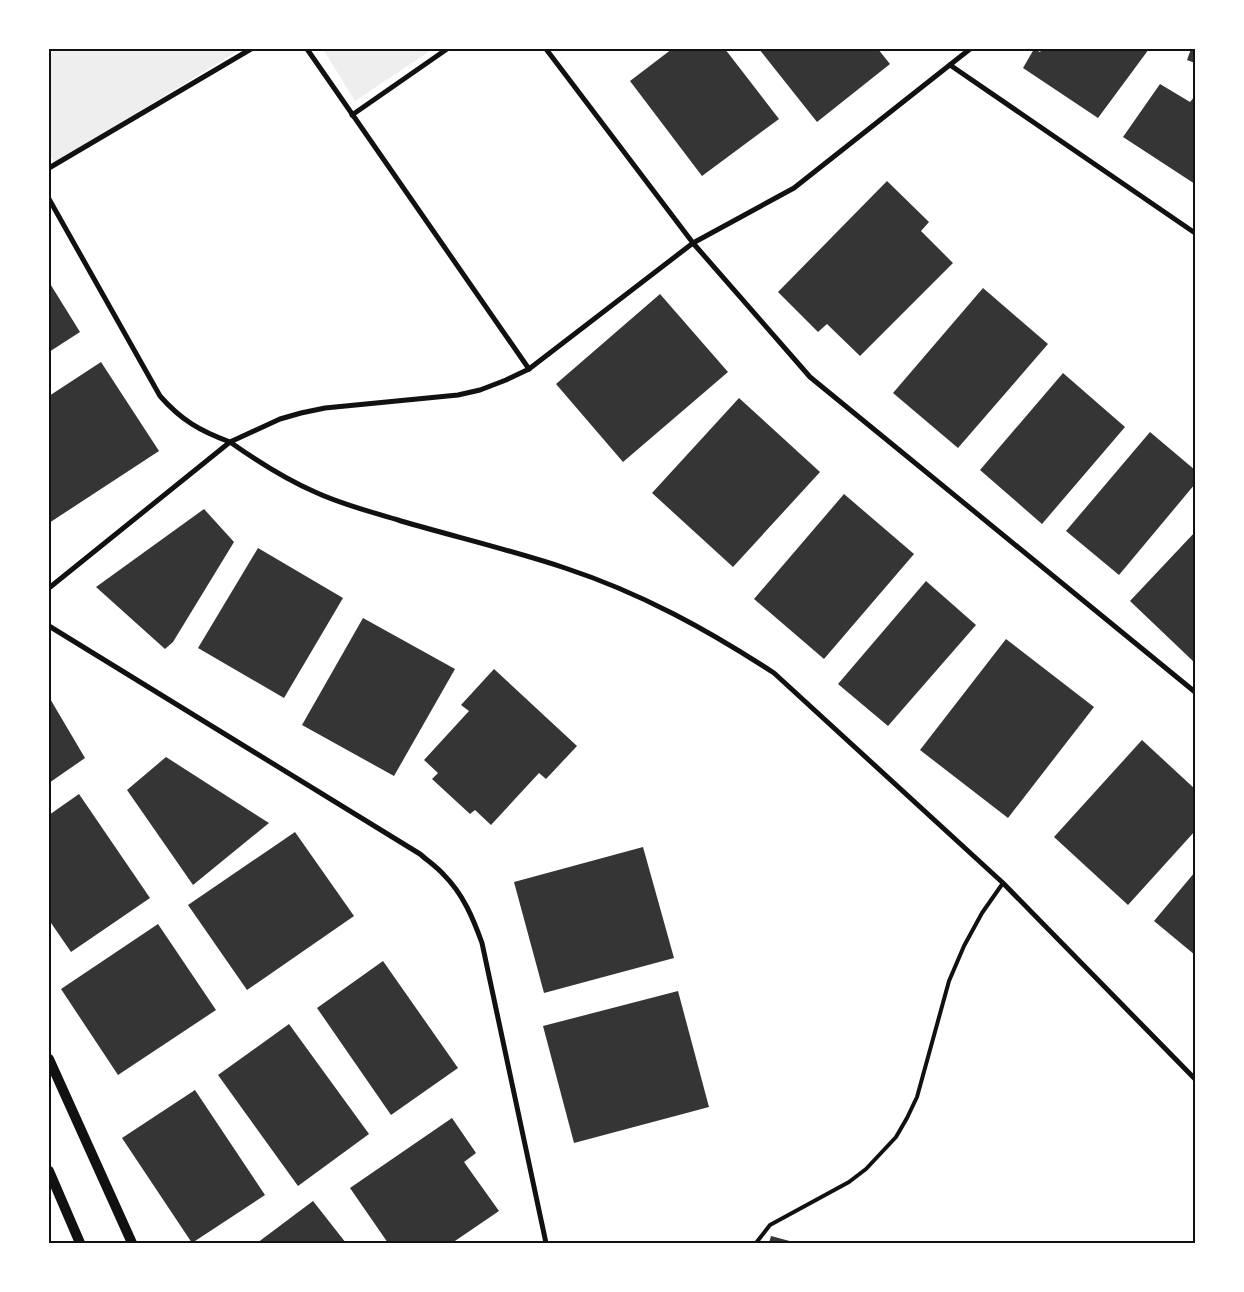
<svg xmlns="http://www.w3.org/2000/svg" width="1244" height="1292" font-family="Commissioner,sans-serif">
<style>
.green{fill:#eee}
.building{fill:#353535}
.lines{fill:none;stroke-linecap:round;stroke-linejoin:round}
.service{stroke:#111;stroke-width:4}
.minor{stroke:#111;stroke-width:5}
.secondary{stroke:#111;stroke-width:10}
.neatline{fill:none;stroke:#111;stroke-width:2}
</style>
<rect width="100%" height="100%" fill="#fff"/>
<!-- green -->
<g class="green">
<polygon points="49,49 241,49 55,163 49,154"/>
<polygon points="323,49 433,49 355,101"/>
</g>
<!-- building -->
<g class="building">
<polygon points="672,49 725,49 779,119 702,176 630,81"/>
<polygon points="759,49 878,49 890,64 817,122"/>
<polygon points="1034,49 1040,52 1042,49 1149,49 1098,118 1023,68"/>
<polygon points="1191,49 1195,49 1195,63 1187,60"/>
<polygon points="1160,84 1190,102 1195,96 1195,184 1123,137"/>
<polygon points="887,181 929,222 921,231 953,263 860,356 827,324 818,332 778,292"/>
<polygon points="49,282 80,332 49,352"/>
<polygon points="983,288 1048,344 958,448 893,393"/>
<polygon points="660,294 728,372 623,462 556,384"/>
<polygon points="101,362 159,451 49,523 49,396"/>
<polygon points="1063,373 1125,427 1042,524 980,470"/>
<polygon points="739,398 820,472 733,567 652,493"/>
<polygon points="1150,432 1195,470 1195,484 1119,575 1066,531"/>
<polygon points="844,494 914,554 824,659 754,599"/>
<polygon points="204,509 234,542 173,642 165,649 96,587"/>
<polygon points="1195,532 1195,663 1130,601"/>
<polygon points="258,548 343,598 284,698 198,648"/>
<polygon points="926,581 976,625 888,726 838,684"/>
<polygon points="363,618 455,669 394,776 302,725"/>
<polygon points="1006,639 1094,707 1008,818 920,750"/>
<polygon points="494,669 577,746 546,779 539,773 491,825 475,810 470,814 432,779 438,773 424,760 469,711 461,705"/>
<polygon points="49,697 85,758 49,783"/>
<polygon points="1142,740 1195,789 1195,831 1128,905 1054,837"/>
<polygon points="166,757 269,823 193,885 127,790"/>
<polygon points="79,794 150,898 71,952 49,920 49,815"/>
<polygon points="295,832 354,916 247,990 188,905"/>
<polygon points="643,847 674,958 544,993 514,882"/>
<polygon points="1195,872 1195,955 1154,921"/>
<polygon points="158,924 216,1010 118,1075 61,989"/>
<polygon points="383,961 458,1068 391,1115 317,1008"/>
<polygon points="678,991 709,1107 574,1143 543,1026"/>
<polygon points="289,1024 369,1134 298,1186 218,1075"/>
<polygon points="195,1090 265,1195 192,1243 122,1138"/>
<polygon points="452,1118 476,1153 464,1162 499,1211 452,1243 388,1243 350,1188"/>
<polygon points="313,1201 346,1243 257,1243"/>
<polygon points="771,1236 797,1243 769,1243"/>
</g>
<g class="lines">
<!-- service -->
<polyline class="service" points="756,1243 770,1225 849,1182 866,1169 896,1137 907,1118 917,1097 949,981 964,946 982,913 1003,883"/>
<!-- minor -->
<g class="minor">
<polyline points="307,49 529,369"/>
<polyline points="546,49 693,243 810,377 1195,692"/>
<polyline points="950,65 1195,233"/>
<polyline points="352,115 447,49"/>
<polyline points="49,168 251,49"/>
<path d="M 49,199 L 160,396 C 181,420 200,431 230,442 L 280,419 L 301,413 L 325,408 L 458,395 L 480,390 L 506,380 L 529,369 L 693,243 L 794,188 L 970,49"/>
<path d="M 49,588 L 230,442 C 257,461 285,479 315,492 C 343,505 372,512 401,521 C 456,537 511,550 565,568 C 641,593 708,630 774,673 L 1003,883 L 1195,1079"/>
<path d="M 49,626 L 420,854 C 428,861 437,867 444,875 C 463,894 473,918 482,943 L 546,1243"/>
</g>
<!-- secondary -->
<g class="secondary">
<polyline points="49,1059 132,1243"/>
<polyline points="49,1171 80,1243"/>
</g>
</g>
<!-- border -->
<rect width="1244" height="1292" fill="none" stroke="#ffffff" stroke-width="100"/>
<rect x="50" y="50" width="1144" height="1192" class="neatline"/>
</svg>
